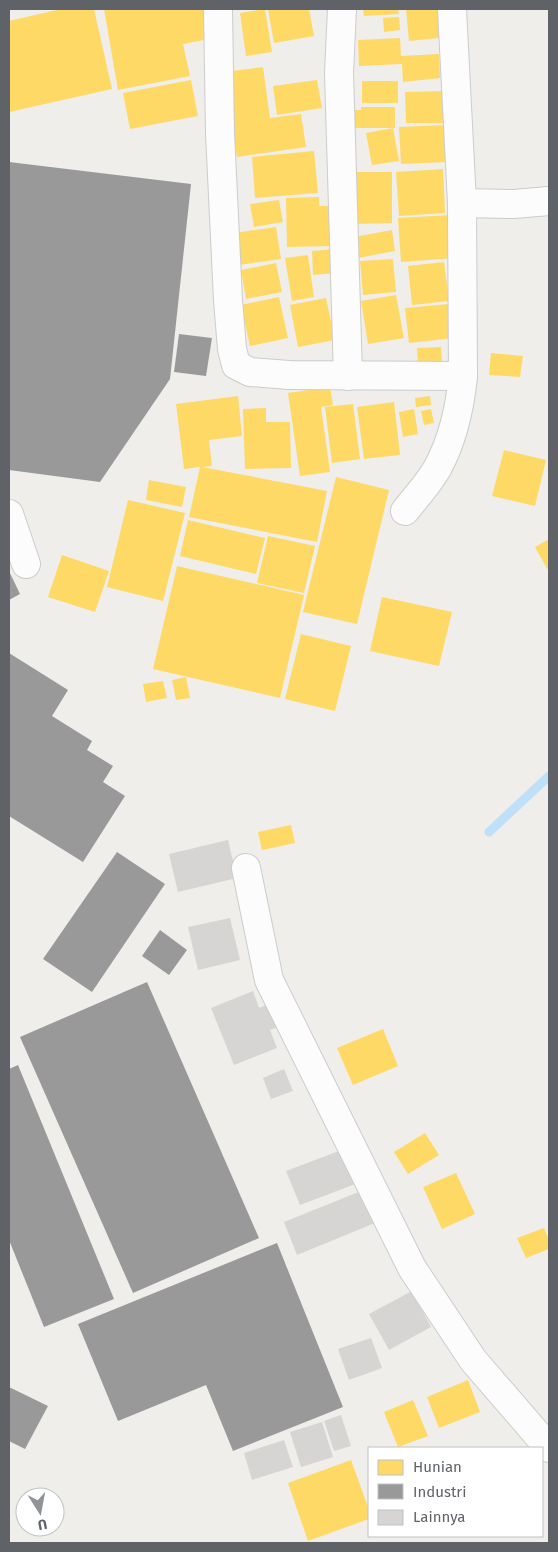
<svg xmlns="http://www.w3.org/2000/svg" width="558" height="1552" font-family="'Fira Sans',sans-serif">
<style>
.homes{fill:#ffd966}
.industry{fill:#999}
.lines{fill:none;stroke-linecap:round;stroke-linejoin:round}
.stream{stroke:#bfe0f9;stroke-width:9}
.building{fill:#d6d5d3}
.minor-casing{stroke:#cbcccc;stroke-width:30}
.minor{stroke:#fdfcfc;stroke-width:28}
</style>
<rect width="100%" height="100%" fill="#efeeea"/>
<!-- homes -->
<g class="homes">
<polygon points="61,9 94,9 112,89 9,112 9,21"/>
<polygon points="104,9 203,9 209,39 183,44 190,76 118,90"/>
<polygon points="265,9 272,52 246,56 240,13"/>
<polygon points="268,9 309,9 314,36 274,43"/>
<polygon points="363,9 398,9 399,14 364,16"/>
<polygon points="406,9 445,9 448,37 409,41"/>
<polygon points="399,17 400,30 384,32 383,18"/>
<polygon points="400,38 401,56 439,54 440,78 403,82 402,64 359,66 358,40"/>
<polygon points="263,67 270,118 301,114 306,147 237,157 224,72"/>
<polygon points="191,80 198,116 130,129 123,93"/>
<polygon points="317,80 322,108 277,115 273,86"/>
<rect x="362" y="81" width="36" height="22"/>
<polygon points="444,91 445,123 406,123 405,92"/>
<polygon points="361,107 395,107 395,128 352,128 352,110 361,110"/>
<polygon points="447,125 448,162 401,164 399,127"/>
<polygon points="393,128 399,161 372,165 366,133"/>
<polygon points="314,151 318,193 255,198 252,157"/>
<polygon points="443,169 445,213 399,216 396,172"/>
<polygon points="353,172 392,172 392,223 353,224"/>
<polygon points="319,197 319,206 334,206 335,246 287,247 286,198"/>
<polygon points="279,200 283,222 254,227 250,204"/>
<polygon points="451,215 454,258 401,262 398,218"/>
<polygon points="276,227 281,259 239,265 234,233"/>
<polygon points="392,230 395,251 358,258 354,237"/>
<polygon points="335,249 336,273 313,275 312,251"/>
<polygon points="308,255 314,297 292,301 285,258"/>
<polygon points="393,259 396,292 363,295 360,261"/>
<polygon points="444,262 449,301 412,305 408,266"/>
<polygon points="276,263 282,292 246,299 241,270"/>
<polygon points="396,295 404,338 368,344 361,301"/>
<polygon points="279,297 288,338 250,346 241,305"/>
<polygon points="326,298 335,340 298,347 290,305"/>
<polygon points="449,304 453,338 409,343 405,308"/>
<polygon points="441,347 442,363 418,364 417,348"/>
<polygon points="491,353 523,356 520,377 489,375"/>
<polygon points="330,387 333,405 321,407 330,472 300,476 288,393"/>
<polygon points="238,396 242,436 209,440 212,466 202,467 327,491 317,542 189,517 200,467 184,469 176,404"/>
<polygon points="430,396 431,405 416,407 415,398"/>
<polygon points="394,402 400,455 364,459 357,407"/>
<polygon points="353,404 360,459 332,463 325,407"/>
<polygon points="266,408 266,422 290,422 291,468 245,469 243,409"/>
<polygon points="414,409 418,434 403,437 399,412"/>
<polygon points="431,409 434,423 424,425 421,411"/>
<polygon points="504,450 546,460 535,506 492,496"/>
<polygon points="336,477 389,490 357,624 303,612"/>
<polygon points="149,480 186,487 182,507 146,500"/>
<polygon points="128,500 185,513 163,601 107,587"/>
<polygon points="188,520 265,538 256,574 180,556"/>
<polygon points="268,536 315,546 304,593 257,583"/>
<polygon points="549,539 549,572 535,547"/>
<polygon points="62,555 109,571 95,612 48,597"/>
<polygon points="177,566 304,595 280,698 153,669"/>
<polygon points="382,597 452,612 439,666 370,651"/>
<polygon points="301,634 351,646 335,711 285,699"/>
<polygon points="186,677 190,698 176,700 172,680"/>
<polygon points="163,681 167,698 146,702 143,684"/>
<polygon points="291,825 295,843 262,850 258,832"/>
<polygon points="383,1029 398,1066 353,1085 337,1048"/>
<polygon points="425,1133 439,1155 408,1174 394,1152"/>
<polygon points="456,1173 475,1214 442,1229 423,1187"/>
<polygon points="544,1228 549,1240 549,1249 526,1258 517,1238"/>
<polygon points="468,1380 480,1412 439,1428 427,1397"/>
<polygon points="413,1400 428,1436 398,1447 384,1412"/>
<polygon points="351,1460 369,1510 369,1519 308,1541 288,1483"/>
</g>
<!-- industry -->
<g class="industry">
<polygon points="9,162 191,184 170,379 100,482 9,470"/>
<polygon points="179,334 212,338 206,376 174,372"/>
<polygon points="9,571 20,594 9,600"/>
<polygon points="9,653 68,690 52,716 92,741 87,750 113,766 103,782 125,796 83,862 9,816"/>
<polygon points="117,852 165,884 92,992 43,959"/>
<polygon points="160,930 187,950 169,975 142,956"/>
<polygon points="147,982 259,1238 133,1293 20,1037"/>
<polygon points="18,1065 114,1299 44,1327 9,1240 9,1069"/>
<polygon points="277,1243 343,1407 233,1451 206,1385 118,1421 78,1324"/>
<polygon points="9,1387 48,1406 25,1449 9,1441"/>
</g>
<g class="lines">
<!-- stream -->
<polyline class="stream" points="489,832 549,776"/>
</g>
<!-- building -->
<g class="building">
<polygon points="228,840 237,878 178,892 169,854"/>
<polygon points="230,918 240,960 198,970 188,927"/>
<polygon points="253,991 259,1008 271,1003 281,1026 270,1030 277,1048 234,1065 211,1008"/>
<polygon points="284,1069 293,1091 271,1099 263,1078"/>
<polygon points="344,1149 358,1183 300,1205 286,1171"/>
<polygon points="366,1189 380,1221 297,1255 284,1222"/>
<polygon points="412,1291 431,1327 389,1350 369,1314"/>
<polygon points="371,1338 382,1368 349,1380 338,1349"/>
<polygon points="341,1415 351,1446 334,1451 324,1421"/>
<polygon points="322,1422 333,1457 301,1467 290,1432"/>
<polygon points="284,1440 293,1467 252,1480 244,1453"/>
</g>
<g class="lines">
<!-- minor casing -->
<g class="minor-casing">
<g id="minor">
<polyline points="218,9 220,133 228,300 232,349 236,365 250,372 289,375 463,376"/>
<polyline points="342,9 339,73 348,376"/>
<polyline points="462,203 514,204 549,201"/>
<path d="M 405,511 C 416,497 430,482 438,467 C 453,439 460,407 463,376 L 462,203 L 452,9"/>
<polyline points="9,514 26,564"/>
<polyline points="246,868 269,980 412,1268 473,1360 549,1448"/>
</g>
</g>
<!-- minor -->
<use href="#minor" class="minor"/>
</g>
<!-- border -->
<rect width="558" height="1552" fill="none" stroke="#5f6368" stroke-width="20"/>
<!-- legend -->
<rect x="368" y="1447" width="175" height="90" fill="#ffffff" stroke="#bfc1c3"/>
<rect x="378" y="1460" width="25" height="15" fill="#ffd966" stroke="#bfc1c3"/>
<text x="413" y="1472" font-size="15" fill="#5f6368">Hunian</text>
<rect x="378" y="1484" width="25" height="15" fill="#999999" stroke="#bfc1c3"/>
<text x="413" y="1497" font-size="15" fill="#5f6368">Industri</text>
<rect x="378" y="1510" width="25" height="15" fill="#d6d5d3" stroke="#bfc1c3"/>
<text x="413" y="1522" font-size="15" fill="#5f6368">Lainnya</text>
<!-- north arrow -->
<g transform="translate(40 1512) rotate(169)"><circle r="24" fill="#ffffff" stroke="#bfc1c3"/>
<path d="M0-4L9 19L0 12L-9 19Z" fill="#919496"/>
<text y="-8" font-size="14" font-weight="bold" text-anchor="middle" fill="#5f6368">U</text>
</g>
</svg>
